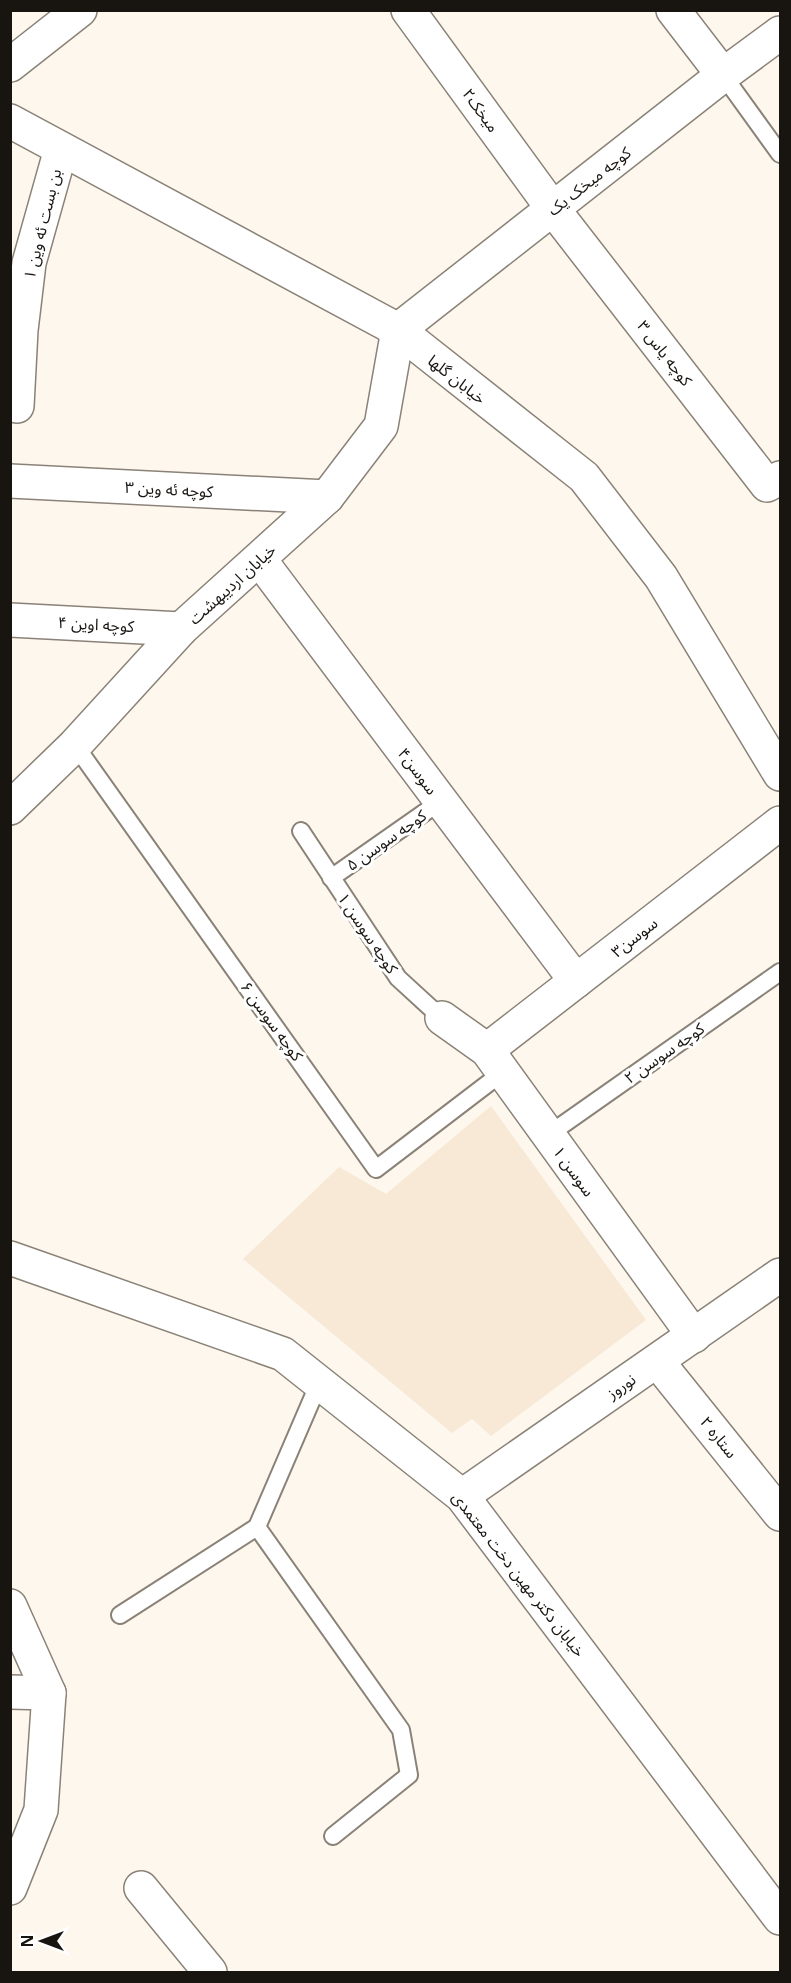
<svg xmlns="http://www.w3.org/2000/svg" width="791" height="1983" font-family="'Noto Sans','Noto Sans Arabic',sans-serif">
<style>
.built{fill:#f7e9d6}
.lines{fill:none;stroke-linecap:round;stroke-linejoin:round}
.lane-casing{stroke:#8a8277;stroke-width:20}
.street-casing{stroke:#8a8277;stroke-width:36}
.lane{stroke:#fff;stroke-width:16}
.street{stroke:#fff;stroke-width:33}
.labels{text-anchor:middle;stroke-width:6;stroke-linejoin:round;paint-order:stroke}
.street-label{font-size:16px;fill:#181511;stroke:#fff}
</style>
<rect width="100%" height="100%" fill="#fef7ed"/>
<!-- built -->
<polygon class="built" points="491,1106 646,1320 491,1436 472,1419 452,1433 243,1259 339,1167 386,1194"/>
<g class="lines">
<!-- lane casing -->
<g class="lane-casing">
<g id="lane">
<polyline points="723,75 780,154"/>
<polyline points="75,745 376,1169 503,1072 499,1069"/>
<polyline points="301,831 398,978 446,1022"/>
<polyline points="331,878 441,801"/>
<polyline points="548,1135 780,972"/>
<polyline points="257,1527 401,1730 409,1775 333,1836"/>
<polyline points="120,1615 257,1527 319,1383"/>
</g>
</g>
<!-- street casing -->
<g class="street-casing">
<g id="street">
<polyline points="408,10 553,209 767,485 780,478"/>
<polyline points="673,10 723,75"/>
<polyline points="10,65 80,10"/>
<polyline points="10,121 398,330 584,477 661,577 780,774"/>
<polyline points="17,406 21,330 29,263 61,149"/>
<polyline points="10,481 327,497"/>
<polyline points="260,560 576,981"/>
<polyline points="10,620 181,629"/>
<polyline points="10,808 75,745 181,629 327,497 381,426 398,330 723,75 780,33"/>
<polyline points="442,1018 487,1050 694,1336"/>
<polyline points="487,1050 780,823"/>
<polyline points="10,1258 283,1354 462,1496 780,1918"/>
<polyline points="657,1361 780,1514"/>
<polyline points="462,1496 780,1275"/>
<polyline points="10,1606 49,1693 41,1810 10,1888"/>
<polyline points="10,1692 49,1693"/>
<polyline points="141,1888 210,1972"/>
</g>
</g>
<!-- lane -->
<use href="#lane" class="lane"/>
<!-- street -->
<use href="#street" class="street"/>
</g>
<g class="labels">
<!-- street labels -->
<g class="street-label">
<text transform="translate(481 110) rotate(54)" y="6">میخک۲</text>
<text transform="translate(589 181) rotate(-38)" y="6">کوچه میخک یک</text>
<text transform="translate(42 224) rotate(-76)" y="6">بن بست ئه وین ۱</text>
<text transform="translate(665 353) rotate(52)" y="6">کوچه یاس ۳</text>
<text transform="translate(457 379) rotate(38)" y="6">خیابان گلها</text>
<text transform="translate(169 489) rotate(3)" y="6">کوچه ئه وین ۳</text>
<text transform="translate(232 584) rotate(-42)" y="6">خیابان اردیبهشت</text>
<text transform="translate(96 624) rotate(3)" y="6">کوچه اوین ۴</text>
<text transform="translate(418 771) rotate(53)" y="6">سوسن۴</text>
<text transform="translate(386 840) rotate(-35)" y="6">کوچه سوسن ۵</text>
<text transform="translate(368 933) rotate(56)" y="6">کوچه سوسن ۱</text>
<text transform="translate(634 937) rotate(-38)" y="6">سوسن۳</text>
<text transform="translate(272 1021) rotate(54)" y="6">کوچه سوسن ۶</text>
<text transform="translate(664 1053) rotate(-35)" y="6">کوچه سوسن ۲</text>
<text transform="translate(574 1171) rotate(54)" y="6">سوسن ۱</text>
<text transform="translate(621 1386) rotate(-35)" y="6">نوروز</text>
<text transform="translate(719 1437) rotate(51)" y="6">ستاره ۲</text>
<text transform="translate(519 1574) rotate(52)" y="6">خیابان دکتر مهین دخت معتمدی</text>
</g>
</g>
<!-- border -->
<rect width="791" height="1983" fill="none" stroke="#181511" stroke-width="24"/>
<!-- north arrow -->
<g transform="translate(42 1941) rotate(270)" stroke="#ffffff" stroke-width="4.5" paint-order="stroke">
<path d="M0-4.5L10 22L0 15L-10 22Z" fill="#181511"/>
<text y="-9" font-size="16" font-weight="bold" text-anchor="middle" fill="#181511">N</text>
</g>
</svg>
